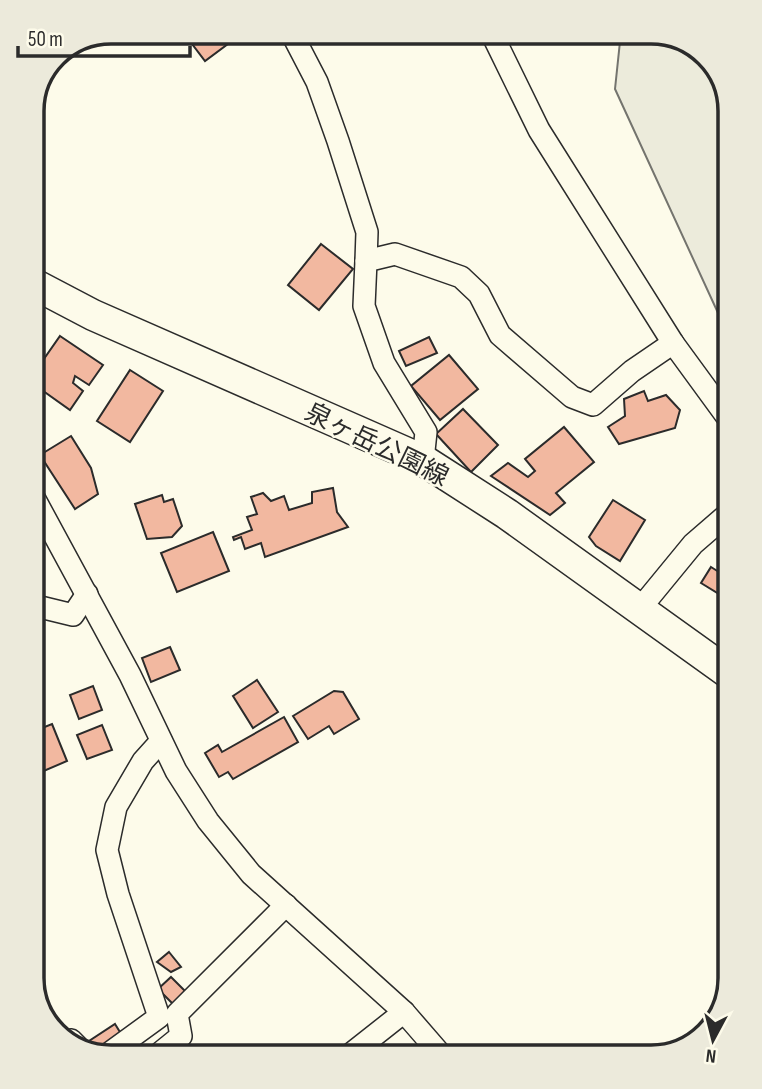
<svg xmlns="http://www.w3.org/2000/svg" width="762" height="1089" font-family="'Sofia Sans Condensed','Noto Sans JP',sans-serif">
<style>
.green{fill:#ecebdb;stroke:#74746e;stroke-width:2}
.building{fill:#f2b8a0;stroke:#2b2b2b;stroke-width:2}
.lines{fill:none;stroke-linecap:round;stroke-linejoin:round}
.minor-casing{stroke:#2b2b2b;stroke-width:24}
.secondary-casing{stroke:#2b2b2b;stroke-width:33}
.minor{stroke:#fdfbea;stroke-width:21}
.secondary{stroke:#fdfbea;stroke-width:30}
.labels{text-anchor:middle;stroke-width:5;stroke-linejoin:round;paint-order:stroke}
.street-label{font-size:26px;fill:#2b2b2b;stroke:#fdfbea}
.rim{fill:none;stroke:#2b2b2b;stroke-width:3.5}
</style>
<rect width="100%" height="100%" fill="#fdfbea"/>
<!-- green -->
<polygon class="green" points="621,32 656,32 695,45 720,72 730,111 730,339 615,89"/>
<!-- building -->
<g class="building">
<polygon points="183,32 244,32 205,61"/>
<polygon points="321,244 353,269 319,310 288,285"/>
<polygon points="60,336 103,365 89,385 75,376 73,383 83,391 70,410 32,383 32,376"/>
<polygon points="429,337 437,353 406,366 399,351"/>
<polygon points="449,355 478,389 440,420 411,386"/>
<polygon points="130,370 163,391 130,442 97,421"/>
<polygon points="644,391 648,401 666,395 680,410 675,428 619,444 608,427 625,416 624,399"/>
<polygon points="463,409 498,445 471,472 436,434"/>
<polygon points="564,427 594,462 556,493 565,503 550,515 491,476 508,463 528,477 535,471 525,459"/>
<polygon points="71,436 91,468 98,494 75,509 40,455"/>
<polygon points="333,488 337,512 348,527 265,557 261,543 245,549 241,537 234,540 233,537 252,530 247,517 257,514 251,497 263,493 271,501 284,496 289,510 312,503 312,492"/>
<polygon points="162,495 164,502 173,499 182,526 172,537 147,539 135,504"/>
<polygon points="613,500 645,520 620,561 596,546 589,537"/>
<polygon points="213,532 229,571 177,592 161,553"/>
<polygon points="711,567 730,579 730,587 724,597 701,583"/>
<polygon points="170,647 180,670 151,682 142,658"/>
<polygon points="257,680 278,712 253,728 233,696"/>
<polygon points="93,686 102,710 79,719 70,695"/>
<polygon points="334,691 343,692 359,719 334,734 329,726 308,739 293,716"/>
<polygon points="284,717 298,742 233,779 228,772 219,777 205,753 218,745 222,752"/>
<polygon points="52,724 67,761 32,776 32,732"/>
<polygon points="102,725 112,750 87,759 77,735"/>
<polygon points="169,952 181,967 171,972 157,962"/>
<polygon points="171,977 186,992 173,1004 158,989"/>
<polygon points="115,1024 123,1037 98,1054 89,1041"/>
</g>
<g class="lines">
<!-- minor casing -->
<g class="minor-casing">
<g id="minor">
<polyline points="291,32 317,82 338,141 367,232 366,261"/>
<polyline points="491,32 539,130 673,343 730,421"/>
<polyline points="423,460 426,432 384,363 364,306 366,261 395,254 461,277 479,294 500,335 572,397 593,405 632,371 673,343"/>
<polyline points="32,494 130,675 176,771 208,821 251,874 404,1012 443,1057"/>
<polyline points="32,605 73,615 87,594"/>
<polyline points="638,611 693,544 730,512"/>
<polyline points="67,1043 71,1040 81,1050"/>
<polyline points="104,1057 159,1017 118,894 107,850 116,807 143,761 161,741"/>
<polyline points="155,1057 181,1036 177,1014 286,905"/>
<polyline points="347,1057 404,1012"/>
</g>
</g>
<!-- secondary casing -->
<g class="secondary-casing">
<polyline id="secondary" points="32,283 93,315 423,460 507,514 730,674"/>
</g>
<!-- minor -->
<use href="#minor" class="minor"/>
<!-- secondary -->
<use href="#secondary" class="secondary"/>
</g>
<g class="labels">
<!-- street labels -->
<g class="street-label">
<text transform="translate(377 444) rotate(26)" y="9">泉ヶ岳公園線</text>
</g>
</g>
<!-- crop -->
<path d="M0 0H762V1089H0ZM111 44H651A67 67 0 0 1 718 111V978A67 67 0 0 1 651 1045H111A67 67 0 0 1 44 978V111A67 67 0 0 1 111 44Z" fill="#eceadb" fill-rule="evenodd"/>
<path class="rim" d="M111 44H651A67 67 0 0 1 718 111V978A67 67 0 0 1 651 1045H111A67 67 0 0 1 44 978V111A67 67 0 0 1 111 44Z"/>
<!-- north arrow -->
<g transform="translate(713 1040) rotate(187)" stroke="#fdfbea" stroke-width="5" paint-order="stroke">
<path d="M0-5L12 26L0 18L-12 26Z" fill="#2b2b2b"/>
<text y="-10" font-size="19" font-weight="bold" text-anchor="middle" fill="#2b2b2b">N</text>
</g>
<!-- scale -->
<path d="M18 46v10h172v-10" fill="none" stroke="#2b2b2b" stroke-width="3.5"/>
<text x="28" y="46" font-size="21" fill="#2b2b2b" stroke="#fdfbea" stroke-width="5" paint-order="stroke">50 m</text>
</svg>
